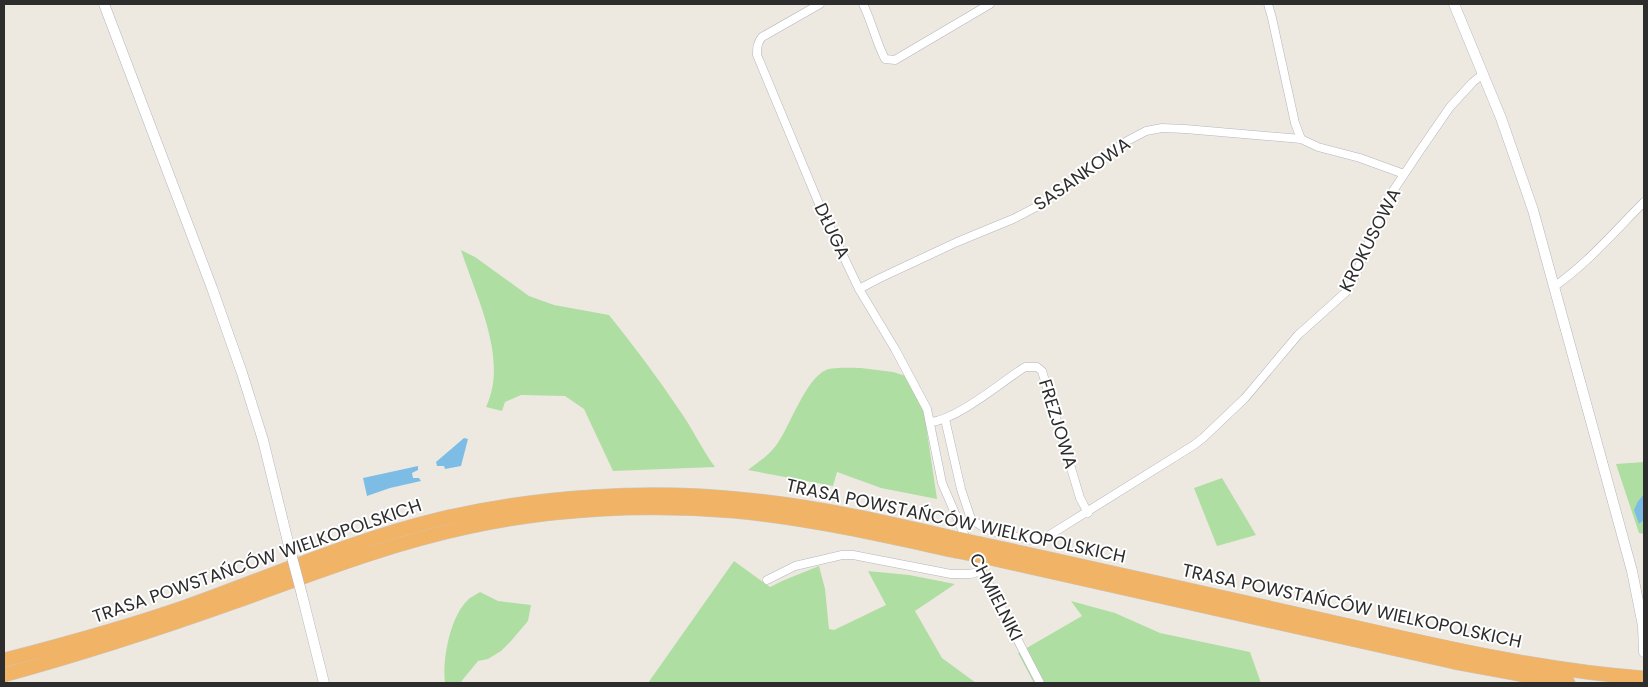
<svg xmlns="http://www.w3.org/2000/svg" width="1648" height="687" font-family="Poppins,sans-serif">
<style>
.green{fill:#afdea2}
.water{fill:#7dbde5}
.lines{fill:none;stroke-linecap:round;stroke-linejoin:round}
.street-casing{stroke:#b4b5bf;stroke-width:9}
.secondary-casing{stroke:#b4b5bf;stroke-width:11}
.highway-casing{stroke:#c8c8c8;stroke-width:15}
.street{stroke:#fff;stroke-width:8}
.secondary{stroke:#fff;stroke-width:10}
.highway{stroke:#f1b467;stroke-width:14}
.secondary-bridge-casing{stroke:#b4b5bf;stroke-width:11;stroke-linecap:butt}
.highway-bridge-casing{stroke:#c8c8c8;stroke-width:15;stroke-linecap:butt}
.secondary-bridge{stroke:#fff;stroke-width:10}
.highway-bridge{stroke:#f1b467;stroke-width:14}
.labels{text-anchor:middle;stroke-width:4;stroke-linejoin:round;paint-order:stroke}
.street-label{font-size:18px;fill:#2d2d2d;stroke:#fff}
</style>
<rect width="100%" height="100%" fill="#ede9e1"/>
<!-- green -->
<g class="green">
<path d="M 461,250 L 475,257 L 529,296 L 554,305 L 609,315 C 634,346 658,378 680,411 C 693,429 702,450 715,467 L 613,471 L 584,409 L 565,396 L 521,395 L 505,402 L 502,411 L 486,407 C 509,359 476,297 461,250 Z"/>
<path d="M 861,368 L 893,372 L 906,376 L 924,412 L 937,499 L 881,488 L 837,472 L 833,486 L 748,470 C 760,461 771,454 779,441 C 791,423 806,379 826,370 C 833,367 853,368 861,368 Z"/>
<polygon points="1644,462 1644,494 1638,501 1639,524 1644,520 1644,534 1639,533 1616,464"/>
<polygon points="1222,478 1256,535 1217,546 1194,488"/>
<polygon points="734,561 770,587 782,581 819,566 825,589 829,629 834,630 886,605 868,571 909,575 955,584 915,611 942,658 976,683 648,683"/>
<path d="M 480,592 L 498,601 L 531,605 L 528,621 L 511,641 L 501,651 L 488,659 L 478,661 L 460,683 L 445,683 C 442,661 450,617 467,601 C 470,597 476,595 480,592 Z"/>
<polygon points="1071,601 1115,613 1160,633 1250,652 1261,683 1034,683 1018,653 1082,616"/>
</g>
<!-- water -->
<g class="water">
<polygon points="464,438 468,439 461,466 445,469 444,466 437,466 436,462"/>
<polygon points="418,466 418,470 412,473 413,478 419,478 421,481 390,488 367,496 363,478"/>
<polygon points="1644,494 1644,520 1639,524 1634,510 1638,501"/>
</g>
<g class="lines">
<!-- street casing -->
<g class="street-casing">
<g id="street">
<path d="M 820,4 L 762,37 C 757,43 757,48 757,55 L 822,211 L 859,289 L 895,349 L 927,409 L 942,483 L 967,541"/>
<path d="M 863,4 C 872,22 876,42 885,59 L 895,60 L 990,4"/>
<polyline points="1268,4 1272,18 1295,123 1301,139"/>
<path d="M 1555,286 C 1588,263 1616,230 1644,202"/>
<polyline points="859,289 878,279 957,242 1013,219 1040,205 1105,155 1127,141 1146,131 1162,128 1185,129 1301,139 1318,147 1360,158 1404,174"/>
<polyline points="945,419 961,489 971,519 986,529 1002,534 1032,540 1048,536 1194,445 1203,438 1245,398 1298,335 1347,291 1356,274 1385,203 1419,152 1450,107 1473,82 1483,74"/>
<path d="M 931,422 C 958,419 1000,383 1025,367 L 1037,367 L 1042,371 L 1080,498 L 1088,513"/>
<polyline points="973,554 1040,683"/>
<polyline points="767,580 795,566 842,555 853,555 951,574 970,574 982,571"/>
</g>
</g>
<!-- secondary casing -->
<g class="secondary-casing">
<g id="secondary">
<polyline points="104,4 212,288 242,373 263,440 288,542"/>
<polyline points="1454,4 1501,118 1533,210 1632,571 1643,626 1644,652"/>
<polyline points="302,595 324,683"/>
</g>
</g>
<!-- highway casing -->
<g class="highway-casing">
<g id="highway">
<path d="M 981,544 C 1097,569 1213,595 1328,621 C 1433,645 1537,670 1644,678"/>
<polyline points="981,556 1454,662 1568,683"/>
<path d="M 4,660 C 66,644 128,627 188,606 C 272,576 353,540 440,519 C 538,496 649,489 749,500 C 820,507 889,523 958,539"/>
<path d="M 4,675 C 81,654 158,629 234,602 C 312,574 388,544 468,527 C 553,508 647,504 733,511 C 809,518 882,535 956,551"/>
</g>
</g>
<!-- street -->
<use href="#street" class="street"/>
<!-- secondary -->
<use href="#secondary" class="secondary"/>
<!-- highway -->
<use href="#highway" class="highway"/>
<!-- secondary-bridge casing -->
<g class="secondary-bridge-casing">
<polyline id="secondary-bridge" points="288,542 302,595"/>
</g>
<!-- highway-bridge casing -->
<g class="highway-bridge-casing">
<g id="highway-bridge">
<polyline points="958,539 981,544"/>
<polyline points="956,551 981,556"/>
</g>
</g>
<!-- secondary-bridge -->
<use href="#secondary-bridge" class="secondary-bridge"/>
<!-- highway-bridge -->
<use href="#highway-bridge" class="highway-bridge"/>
</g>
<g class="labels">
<!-- street labels -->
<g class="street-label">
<text transform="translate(1082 174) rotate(-35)" y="6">SASANKOWA</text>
<text transform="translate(832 231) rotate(65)" y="6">DŁUGA</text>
<text transform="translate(1370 240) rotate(-63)" y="6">KROKUSOWA</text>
<text transform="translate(1058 424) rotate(73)" y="6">FREZJOWA</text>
<text transform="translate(956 521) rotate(12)" y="6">TRASA POWSTAŃCÓW WIELKOPOLSKICH</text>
<text transform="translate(257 561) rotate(-19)" y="6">TRASA POWSTAŃCÓW WIELKOPOLSKICH</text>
<text transform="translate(996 597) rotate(63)" y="6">CHMIELNIKI</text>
<text transform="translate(1352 606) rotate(12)" y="6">TRASA POWSTAŃCÓW WIELKOPOLSKICH</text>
</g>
</g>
<!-- border -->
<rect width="1648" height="687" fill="none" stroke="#2d2d2d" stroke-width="10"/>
</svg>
